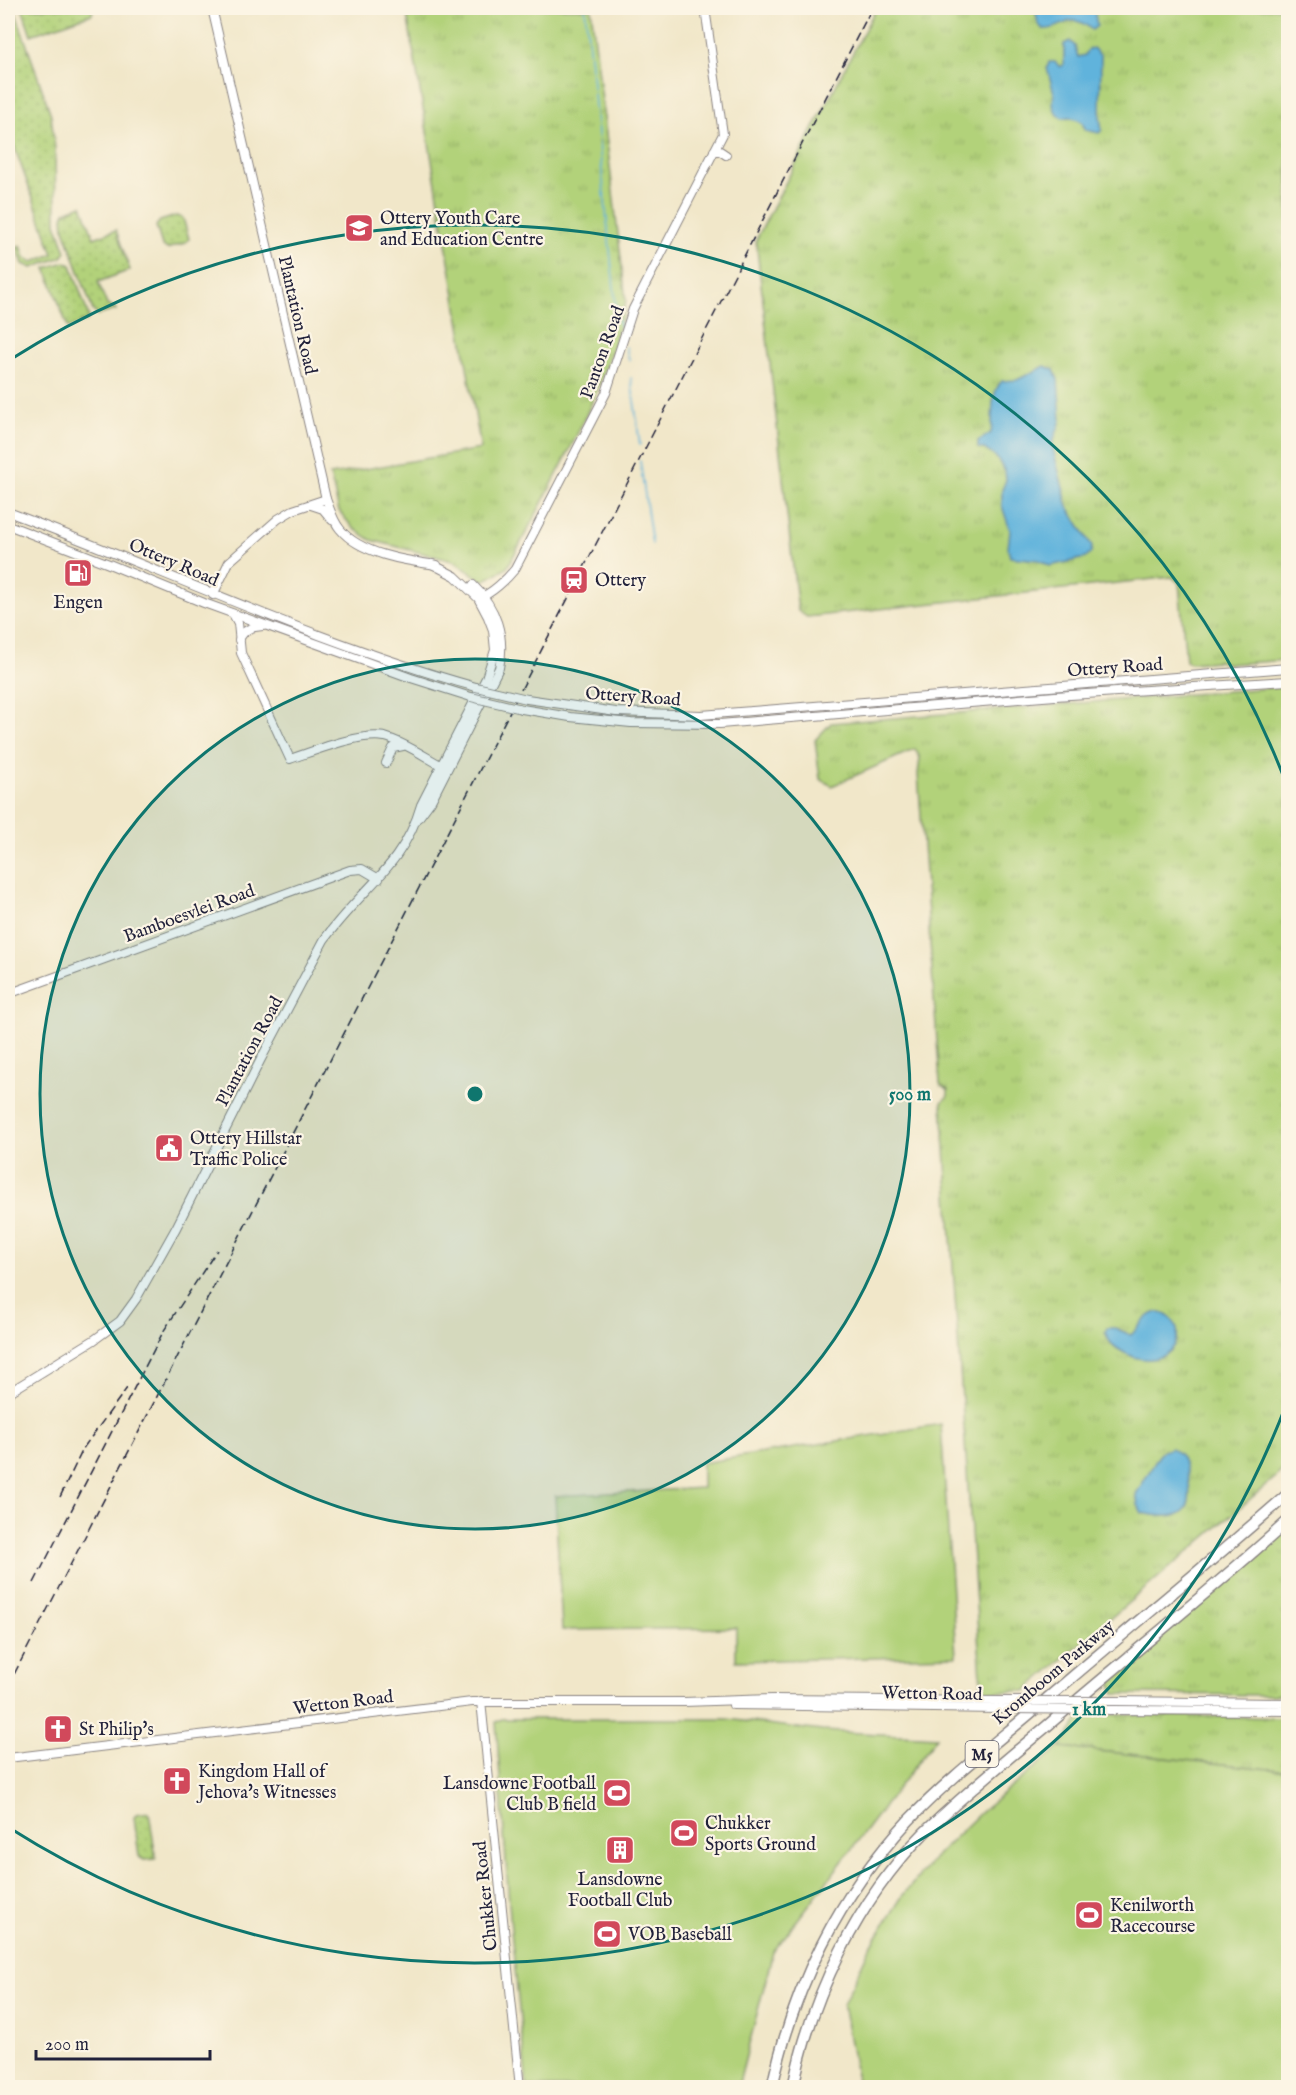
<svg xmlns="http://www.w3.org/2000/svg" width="1296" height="2095" font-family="'IM FELL English',serif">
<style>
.grass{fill:url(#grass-tufts);stroke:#6a7a5a;stroke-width:1.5}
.park{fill:url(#park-dots);stroke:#6a7a5a;stroke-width:1.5}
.pitch{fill:#b2d27a;stroke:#6a7a5a;stroke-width:1.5}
.water{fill:#61b3dc;stroke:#426a8c;stroke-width:1.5}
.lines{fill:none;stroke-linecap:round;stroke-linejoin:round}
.stream{stroke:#61b3dc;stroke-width:1.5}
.secondary-casing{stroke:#8a8482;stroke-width:10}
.highway-casing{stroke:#8a8482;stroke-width:13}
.secondary{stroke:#fff;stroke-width:8}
.highway{stroke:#fff;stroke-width:10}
.rail{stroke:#22223b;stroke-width:1.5;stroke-dasharray:9 4.5;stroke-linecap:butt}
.secondary-bridge-casing{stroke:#8a8482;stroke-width:10;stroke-linecap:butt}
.secondary-bridge{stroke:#fff;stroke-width:8}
.ring{fill:none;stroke:#0f766e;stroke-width:3}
.labels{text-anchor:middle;stroke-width:4.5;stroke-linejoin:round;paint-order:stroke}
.shield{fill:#fcf5e5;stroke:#63616e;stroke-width:1.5}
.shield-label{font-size:16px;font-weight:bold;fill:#22223b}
.poi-label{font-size:18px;fill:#22223b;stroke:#fcf5e5;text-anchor:start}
.street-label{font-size:18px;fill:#22223b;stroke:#fcf5e5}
.centre{fill:#0f766e;stroke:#fcf5e5;stroke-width:3}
.ring-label{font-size:18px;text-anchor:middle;font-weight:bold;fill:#0f766e;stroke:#fcf5e5;stroke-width:4.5;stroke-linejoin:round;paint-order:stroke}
</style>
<defs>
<pattern id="grass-tufts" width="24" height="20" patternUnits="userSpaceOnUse" patternTransform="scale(1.5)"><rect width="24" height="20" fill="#b2d27a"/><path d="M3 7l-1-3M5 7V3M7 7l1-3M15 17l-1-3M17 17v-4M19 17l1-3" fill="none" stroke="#99b46a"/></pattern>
<pattern id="park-dots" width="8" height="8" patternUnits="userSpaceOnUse" patternTransform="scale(1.5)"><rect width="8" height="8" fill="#b2d27a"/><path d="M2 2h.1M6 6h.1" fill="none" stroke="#99b46a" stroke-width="1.8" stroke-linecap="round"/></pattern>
</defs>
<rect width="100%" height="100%" fill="#fcf5e5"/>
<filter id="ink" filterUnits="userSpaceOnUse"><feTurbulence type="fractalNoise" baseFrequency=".0167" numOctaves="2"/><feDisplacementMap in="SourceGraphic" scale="12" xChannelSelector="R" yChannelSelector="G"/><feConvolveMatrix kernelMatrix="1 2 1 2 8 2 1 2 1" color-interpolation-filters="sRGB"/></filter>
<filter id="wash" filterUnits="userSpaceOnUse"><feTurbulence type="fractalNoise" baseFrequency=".008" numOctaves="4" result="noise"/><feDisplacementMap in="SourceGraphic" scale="24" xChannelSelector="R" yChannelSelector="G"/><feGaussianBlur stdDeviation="1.35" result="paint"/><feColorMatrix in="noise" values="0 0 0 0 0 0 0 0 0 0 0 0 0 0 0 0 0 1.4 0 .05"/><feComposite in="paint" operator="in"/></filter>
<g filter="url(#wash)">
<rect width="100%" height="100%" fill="#f1e7c9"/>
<!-- grass -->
<g class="grass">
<path d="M 406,8 L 591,8 L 626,301 C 604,396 553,482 507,568 L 483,581 L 453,561 L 371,540 L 353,528 L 339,511 L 330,475 L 481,449 Z"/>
<polygon points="876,8 1288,8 1288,660 1229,664 1218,661 1191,663 1186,661 1179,583 1172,577 807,617 798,611 756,240"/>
<polygon points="1280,687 1288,688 1288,1464 1276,1477 1025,1691 982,1692 942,1105 942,1102 948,1096 948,1090 941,1086 940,1083 918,774 920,758 915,749 832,786 820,779 815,740 831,723"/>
<polygon points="1288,1528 1288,1695 1115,1694 1111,1680"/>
<polygon points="1083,1714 1288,1718 1288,1771 1060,1747"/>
</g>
<!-- park -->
<g class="park">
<polygon points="8,8 14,8 51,115 55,149 56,223 66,252 62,257 32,268 23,264 17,247 21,245 25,258 33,262 53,254 8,129"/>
<polygon points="22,8 93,8 92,14 31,35"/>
<polygon points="82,205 94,238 116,230 130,270 98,282 107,305 115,308 116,310 98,315 93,311 64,229 63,217 65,212"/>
<polygon points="176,216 183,218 189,239 185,243 167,249 162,245 156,226 160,221"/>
<polygon points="65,262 71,265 89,317 86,321 68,328 46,268"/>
<polygon points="149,1812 156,1859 144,1860 139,1857 134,1817 136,1814"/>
</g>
<!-- pitch -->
<g class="pitch">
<polygon points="941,1424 956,1656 736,1661 736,1628 562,1630 555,1496 702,1488 702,1463"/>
<polygon points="502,1719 727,1719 822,1731 937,1737 773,1952 738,2087 527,2087 511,1930 496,1722"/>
<polygon points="1060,1747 1288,1771 1288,2087 858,2087 843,2004 869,1949 903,1895 938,1854 981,1812"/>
</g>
<!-- water -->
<g class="water">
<path d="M 1035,8 L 1094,8 L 1097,26 L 1092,30 C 1068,9 1064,31 1043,29 L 1038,24 Z"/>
<polygon points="1070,41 1075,46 1078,57 1085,55 1087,51 1093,48 1101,56 1100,118 1102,130 1099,133 1086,130 1081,121 1070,117 1062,118 1056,113 1053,105 1054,93 1047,68 1049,62 1055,62 1060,67 1064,64 1064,44"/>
<path d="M 1045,366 L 1054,370 L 1058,380 L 1061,420 L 1052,445 L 1055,457 L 1068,507 L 1092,546 L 1091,553 L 1085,558 L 1050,566 L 1039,560 L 1010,557 L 1008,549 L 1010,530 L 1002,506 L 1002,490 L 1006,480 L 1005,471 L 996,457 L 984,449 L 978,448 L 978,441 L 991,433 C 994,415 989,395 1002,381 L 1017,380 Z"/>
<path d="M 1158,1312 C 1198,1322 1171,1379 1123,1352 C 1114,1347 1108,1342 1105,1332 L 1107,1328 L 1115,1328 L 1131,1335 C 1139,1327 1147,1314 1158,1312 Z"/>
<path d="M 1171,1448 C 1175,1451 1180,1453 1182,1458 C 1188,1470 1197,1507 1179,1514 C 1168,1518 1153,1515 1142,1513 L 1138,1505 L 1136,1494 L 1161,1452 Z"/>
</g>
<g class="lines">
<!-- stream -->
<g class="stream">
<polyline points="585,8 617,317 620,327"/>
<polyline points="626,347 629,360"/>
<polyline points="631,378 640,445"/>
<polyline points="640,461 652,544"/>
</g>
</g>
</g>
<g filter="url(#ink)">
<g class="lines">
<!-- secondary casing -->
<g class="secondary-casing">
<g id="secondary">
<path d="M 212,8 L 326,499 C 330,509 333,521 340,529 C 360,554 406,561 437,565"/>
<polyline points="714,151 720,151 726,155"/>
<polyline points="311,505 323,509 332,520"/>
<path d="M 8,512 C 164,570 315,642 476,687"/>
<polyline points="8,525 109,564 204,603 411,678 471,697"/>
<polyline points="213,595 229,562 278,519 293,510 326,499"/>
<path d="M 479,598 C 491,594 507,579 515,569 L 606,393 L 633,309 L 723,134 L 705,8"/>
<path d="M 233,614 L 238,623 L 241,653 L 290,759 C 314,751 360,732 385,737 C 404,742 427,758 444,767"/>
<path d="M 239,640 C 244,629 251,627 263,626"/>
<polyline points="527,699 616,712 701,715 1288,668"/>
<polyline points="522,709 570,717 631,723 720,724 1055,696 1288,681"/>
<polyline points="386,763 393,748 403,746"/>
<path d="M 419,817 L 431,801 L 499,668 C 506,636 496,607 473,585"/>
<polyline points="8,994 350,870 362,869 379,879"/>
<path d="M 8,1393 L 94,1340 L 120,1321 L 136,1299 L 176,1228 L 260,1061 L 324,940 C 358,891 403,868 421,805 L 486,678 L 495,650 L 493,630 L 488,617 L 478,598 L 455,576 L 432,564"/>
<polyline points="481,1701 520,2088"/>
<polyline points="1115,1701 1288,1703"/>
<polyline points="733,1705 998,1709"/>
<polyline points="1112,1710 1288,1711"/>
<polyline points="8,1758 472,1702 684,1702 773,1699 999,1701"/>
</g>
</g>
<!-- highway casing -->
<g class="highway-casing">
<g id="highway">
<path d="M 772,2088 C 793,1987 839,1895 909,1820 C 950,1777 998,1741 1042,1703 C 1124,1632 1208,1565 1288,1494"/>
<path d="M 793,2088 C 811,1996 858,1900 924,1833 C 963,1795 1005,1761 1047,1726 C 1127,1657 1210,1592 1288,1521"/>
</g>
</g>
<!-- secondary -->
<use href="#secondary" class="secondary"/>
<!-- highway -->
<use href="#highway" class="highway"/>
<!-- rail -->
<g class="rail">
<polyline points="60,1497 84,1447 127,1388"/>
<polyline points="34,1583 163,1332 217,1250"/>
<polyline points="8,1686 872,8"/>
</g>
<!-- secondary-bridge casing -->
<g class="secondary-bridge-casing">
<g id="secondary-bridge">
<polyline points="476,687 527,699"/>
<polyline points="471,697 522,709"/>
<polyline points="999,1701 1115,1701"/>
<polyline points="998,1709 1112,1710"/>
</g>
</g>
<!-- secondary-bridge -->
<use href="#secondary-bridge" class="secondary-bridge"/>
</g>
</g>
<!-- distance rings -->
<circle cx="475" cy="1094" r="435" fill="#0f766e" fill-opacity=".12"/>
<g class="ring">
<circle cx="475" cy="1094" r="435"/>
<path d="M1286 1405A869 869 0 0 1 8 1827M8 361A869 869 0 0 1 1286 783"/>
</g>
<!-- icons -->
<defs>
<g id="school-square" transform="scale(1.5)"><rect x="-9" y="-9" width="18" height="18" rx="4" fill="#d1495b" stroke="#fcf5e5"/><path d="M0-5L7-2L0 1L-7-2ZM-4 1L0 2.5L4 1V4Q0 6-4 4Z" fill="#fff"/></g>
<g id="fuel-square" transform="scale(1.5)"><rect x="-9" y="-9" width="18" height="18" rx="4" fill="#d1495b" stroke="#fcf5e5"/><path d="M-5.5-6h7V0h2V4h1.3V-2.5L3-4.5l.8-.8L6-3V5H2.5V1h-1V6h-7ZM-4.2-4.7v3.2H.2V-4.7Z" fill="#fff"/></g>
<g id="station-square" transform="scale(1.5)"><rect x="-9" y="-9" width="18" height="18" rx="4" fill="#d1495b" stroke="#fcf5e5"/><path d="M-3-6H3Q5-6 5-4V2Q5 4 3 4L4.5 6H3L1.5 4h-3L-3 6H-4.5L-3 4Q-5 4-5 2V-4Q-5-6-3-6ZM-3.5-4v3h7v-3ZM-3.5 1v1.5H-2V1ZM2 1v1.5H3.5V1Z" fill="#fff"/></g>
<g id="civic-square" transform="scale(1.5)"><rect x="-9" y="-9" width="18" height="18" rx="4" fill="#d1495b" stroke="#fcf5e5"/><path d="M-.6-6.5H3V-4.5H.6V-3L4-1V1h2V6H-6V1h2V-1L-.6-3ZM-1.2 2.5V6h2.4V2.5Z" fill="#fff"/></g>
<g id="church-square" transform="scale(1.5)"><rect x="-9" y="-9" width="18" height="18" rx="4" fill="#d1495b" stroke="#fcf5e5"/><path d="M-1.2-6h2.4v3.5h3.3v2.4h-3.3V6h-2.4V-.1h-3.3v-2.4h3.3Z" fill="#fff"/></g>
<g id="stadium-square" transform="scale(1.5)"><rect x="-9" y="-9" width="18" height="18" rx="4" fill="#d1495b" stroke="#fcf5e5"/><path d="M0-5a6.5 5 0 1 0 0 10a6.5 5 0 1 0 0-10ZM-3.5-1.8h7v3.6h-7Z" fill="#fff"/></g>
<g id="building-square" transform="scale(1.5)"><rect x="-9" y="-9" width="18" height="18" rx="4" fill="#d1495b" stroke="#fcf5e5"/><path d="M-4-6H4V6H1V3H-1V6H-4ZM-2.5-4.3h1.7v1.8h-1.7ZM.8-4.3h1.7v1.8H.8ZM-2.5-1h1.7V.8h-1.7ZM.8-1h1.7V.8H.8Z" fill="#fff"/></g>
</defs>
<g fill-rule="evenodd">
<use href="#school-square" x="359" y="228"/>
<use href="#fuel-square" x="78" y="573"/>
<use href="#station-square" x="574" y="580"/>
<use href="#civic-square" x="169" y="1148"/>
<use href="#church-square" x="58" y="1729"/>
<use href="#church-square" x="177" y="1781"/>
<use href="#stadium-square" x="617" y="1793"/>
<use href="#stadium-square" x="684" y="1833"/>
<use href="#building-square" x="620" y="1850"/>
<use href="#stadium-square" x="1089" y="1915"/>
<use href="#stadium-square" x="607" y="1934"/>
</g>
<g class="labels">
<!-- shield labels -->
<rect class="shield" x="965.5" y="1741" width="33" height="26" rx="4.5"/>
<g class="shield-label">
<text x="982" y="1760">M5</text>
</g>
<!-- poi labels -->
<g class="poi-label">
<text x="380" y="224">Ottery Youth Care<tspan x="380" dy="21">and Education Centre</tspan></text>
<text x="595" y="586">Ottery</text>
<text x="78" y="608" text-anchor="middle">Engen</text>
<text x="190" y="1144">Ottery Hillstar<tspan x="190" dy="21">Traffic Police</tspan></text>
<text x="79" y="1735">St Philip's</text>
<text x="198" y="1777">Kingdom Hall of<tspan x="198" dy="21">Jehova's Witnesses</tspan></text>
<text x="596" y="1789" text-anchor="end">Lansdowne Football<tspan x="596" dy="21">Club B field</tspan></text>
<text x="705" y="1829">Chukker<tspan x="705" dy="21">Sports Ground</tspan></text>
<text x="620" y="1885" text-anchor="middle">Lansdowne<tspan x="620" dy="21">Football Club</tspan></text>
<text x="1110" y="1911">Kenilworth<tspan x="1110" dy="21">Racecourse</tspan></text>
<text x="628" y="1940">VOB Baseball</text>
</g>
<!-- street labels -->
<g class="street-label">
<text transform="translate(298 315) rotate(77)" y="6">Plantation Road</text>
<text transform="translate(602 352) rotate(-70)" y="6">Panton Road</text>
<text transform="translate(174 562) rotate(23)" y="6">Ottery Road</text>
<text transform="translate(1115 667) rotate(-4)" y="6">Ottery Road</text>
<text transform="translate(633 696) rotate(4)" y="6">Ottery Road</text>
<text transform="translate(189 913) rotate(-20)" y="6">Bamboesvlei Road</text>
<text transform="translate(249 1051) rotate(-62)" y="6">Plantation Road</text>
<text transform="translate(1053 1672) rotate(-40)" y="6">Kromboom Parkway</text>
<text transform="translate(932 1693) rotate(1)" y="6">Wetton Road</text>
<text transform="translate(343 1702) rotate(-7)" y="6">Wetton Road</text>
<text transform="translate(485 1896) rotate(-96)" y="6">Chukker Road</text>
</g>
</g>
<circle cx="475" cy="1094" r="9" class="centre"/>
<g class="ring-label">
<text x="910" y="1100">500 m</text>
<text x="1089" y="1715">1 km</text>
</g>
<!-- margin -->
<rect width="1296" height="2095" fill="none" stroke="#fcf5e5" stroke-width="30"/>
<!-- scale -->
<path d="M36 2050v9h174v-9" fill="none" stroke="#22223b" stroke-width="3"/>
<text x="45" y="2050" font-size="18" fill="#22223b" stroke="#fcf5e5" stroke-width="4.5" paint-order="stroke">200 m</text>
</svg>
